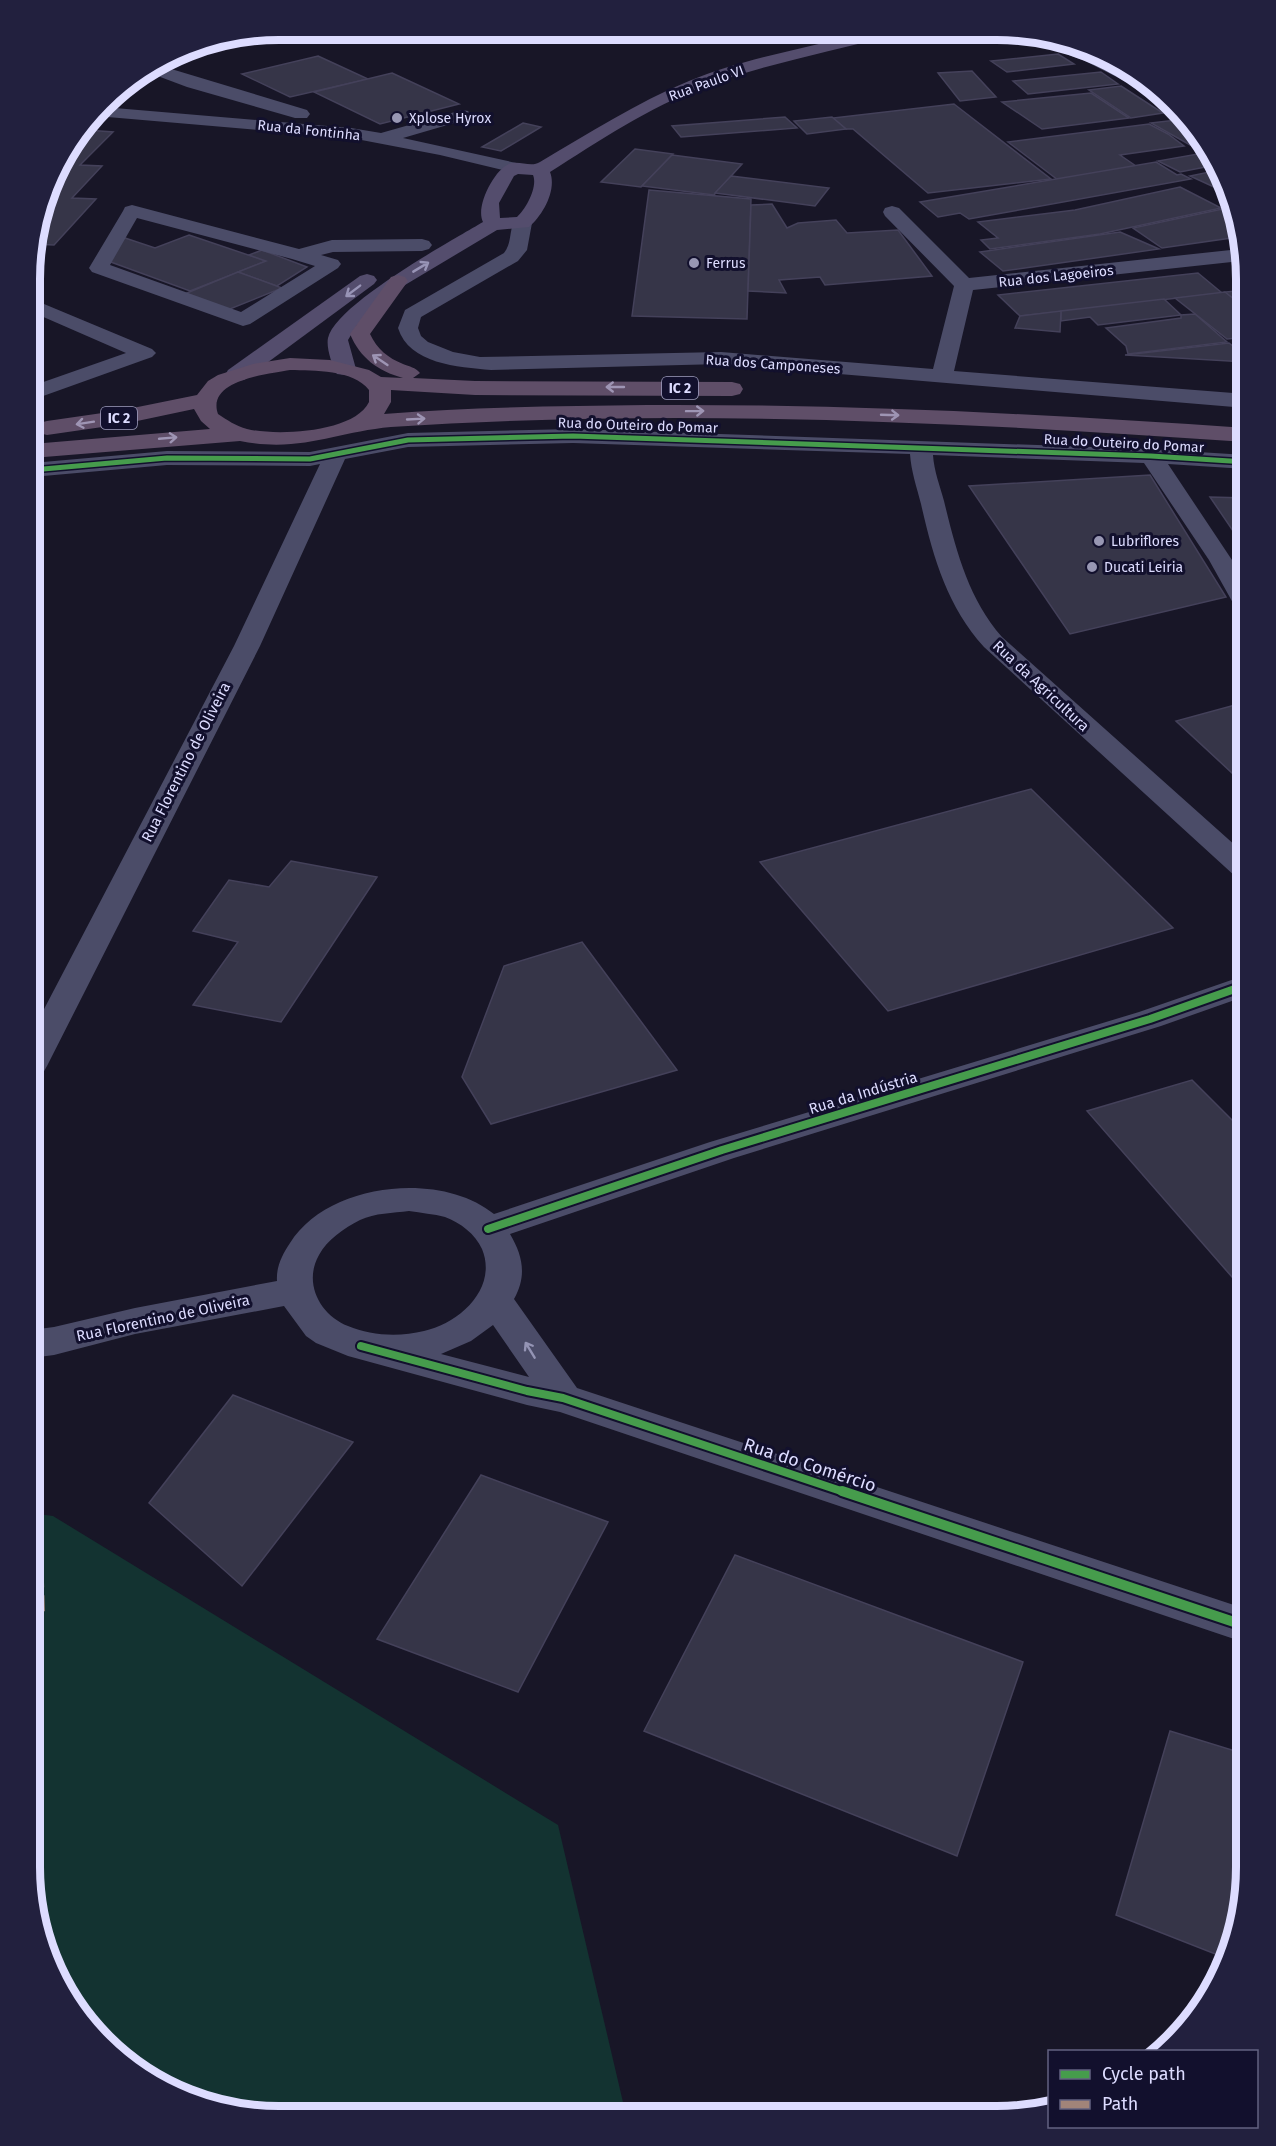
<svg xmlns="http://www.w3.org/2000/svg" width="1276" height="2146" font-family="'Fira Sans',sans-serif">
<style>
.green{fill:#133331}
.building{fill:#363548;stroke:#44415a;stroke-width:1.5}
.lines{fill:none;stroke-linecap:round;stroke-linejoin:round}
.minor{fill:#4b4c68;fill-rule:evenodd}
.major{fill:#544d6d;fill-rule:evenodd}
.highway{fill:#5f4e68;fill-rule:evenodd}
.quiet{stroke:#a18479;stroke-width:8;stroke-dasharray:16 8;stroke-linecap:butt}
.cycleway-far2-casing{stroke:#12102d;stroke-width:8}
.cycleway-far1-casing{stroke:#12102d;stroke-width:12}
.cycleway-casing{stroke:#12102d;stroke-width:14}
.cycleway-far2{stroke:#469c4c;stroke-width:5}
.cycleway-far1{stroke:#469c4c;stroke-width:8}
.cycleway{stroke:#469c4c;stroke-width:10}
.oneway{stroke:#9894b6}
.oneway2{stroke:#9e95b4}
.oneway3{stroke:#9494b4}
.poi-dot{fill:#9897b3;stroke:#12102d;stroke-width:2}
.labels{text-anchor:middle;stroke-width:6;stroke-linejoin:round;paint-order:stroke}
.far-street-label{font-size:14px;fill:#dddcff;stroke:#12102d}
.far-poi-label{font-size:14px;fill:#dddcff;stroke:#12102d;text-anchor:start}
.shield{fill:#12102d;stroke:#a09fc0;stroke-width:1.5}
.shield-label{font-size:14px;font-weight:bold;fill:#dddcff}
.street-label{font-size:15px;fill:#dddcff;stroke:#12102d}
.near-street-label{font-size:18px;fill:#dddcff;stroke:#12102d}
.rim{fill:none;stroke:#dddcff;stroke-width:8}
</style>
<rect width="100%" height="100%" fill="#181627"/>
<!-- green -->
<polygon class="green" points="30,1513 53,1516 558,1825 626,2115 247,2114 184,2097 127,2064 81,2018 49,1962 30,1866"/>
<!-- building -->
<g class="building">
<polygon points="1058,54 1074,64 1007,72 991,61"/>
<polygon points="318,56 368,79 290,97 242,74"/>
<polygon points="972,71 996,97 960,101 938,73"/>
<polygon points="1101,72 1118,84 1028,94 1013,81"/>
<polygon points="392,73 459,104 380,124 314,92"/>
<polygon points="1121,86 1163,113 1131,118 1089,90"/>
<polygon points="1091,93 1129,118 1042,129 1002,102"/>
<polygon points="954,104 1051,179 928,193 853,129 846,129 833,118"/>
<polygon points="785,117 797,128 681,137 672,126"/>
<polygon points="832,117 846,129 807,134 794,121"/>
<polygon points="1185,119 1195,128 1204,143 1190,145 1151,123"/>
<polygon points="523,123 541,127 501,151 482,147"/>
<polygon points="1149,124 1168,134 1184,146 1120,155 1136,166 1058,180 1008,142"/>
<polygon points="86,130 113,132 80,165 102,166 72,198 96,199 54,245 33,244 56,169"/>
<polygon points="635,149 673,154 641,187 601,182"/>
<polygon points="1209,152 1216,165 1180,172 1158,161"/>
<polygon points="672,155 742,164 714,195 642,186"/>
<polygon points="1156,162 1177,175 1181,174 1191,179 969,219 960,213 938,217 920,202"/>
<polygon points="1219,170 1227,184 1229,194 1190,176"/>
<polygon points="731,176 829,188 815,206 715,193"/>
<polygon points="1180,187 1221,208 1100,234 990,249 981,240 998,238 978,222 1075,210"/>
<polygon points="649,190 751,199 747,319 632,316"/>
<polygon points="772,204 787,228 798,223 836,220 847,233 898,230 932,276 825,285 820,277 779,280 786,293 748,291 751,205"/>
<polygon points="1232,207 1238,237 1162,248 1133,228"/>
<polygon points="1120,232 1159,249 1003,271 980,252"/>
<polygon points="189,235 266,261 190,291 108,261 119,236 155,248"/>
<polygon points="262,250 307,267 277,286 238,272 266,261 249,255"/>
<polygon points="238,272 282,288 225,311 182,295"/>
<polygon points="1198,273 1222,293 1020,316 998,295"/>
<polygon points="1246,290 1246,309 1225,292"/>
<polygon points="1225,292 1246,309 1246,337 1227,339 1175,298"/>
<polygon points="1164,299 1181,315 1098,325 1090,317 1061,321 1061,311"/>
<polygon points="1061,311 1060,332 1015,328 1020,316"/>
<polygon points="1195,314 1227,342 1128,354 1126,346 1106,328 1181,318 1181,315"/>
<polygon points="1229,343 1246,356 1246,362 1125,355"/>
<polygon points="1150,475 1226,597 1070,634 969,486"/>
<polygon points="1210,497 1246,498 1246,550"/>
<polygon points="1246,702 1246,786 1176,721"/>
<polygon points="1031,789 1173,928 888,1011 760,862"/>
<polygon points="291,861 377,877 281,1022 193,1005 238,942 193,931 229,880 269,887"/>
<polygon points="582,942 677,1070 491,1124 462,1077 504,966"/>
<polygon points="1192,1080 1246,1134 1246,1293 1087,1111"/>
<polygon points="233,1395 353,1442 242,1586 149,1503"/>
<polygon points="481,1475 608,1522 518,1692 377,1639"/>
<polygon points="735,1555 1023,1662 957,1856 644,1731"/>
<polygon points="1170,1731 1245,1754 1245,1883 1228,1959 1116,1915"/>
</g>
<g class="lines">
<!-- minor -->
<g class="minor">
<path d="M 1013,32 C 1060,32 1129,62 1162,95 L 1152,95 L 1085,61 L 1015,35 Z"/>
<polygon points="158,65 307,110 310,114 307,118 295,118 187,87 147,72"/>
<polygon points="103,107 351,128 381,133 462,110 468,111 471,115 468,119 403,138 521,164 524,168 521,172 515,173 440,155 351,138 96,116"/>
<path d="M 132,205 L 299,249 L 332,240 L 422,239 L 429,241 L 432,245 L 429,249 L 422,251 L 333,252 L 321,255 L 338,260 L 341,264 L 338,268 L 250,324 L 243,326 L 92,272 L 89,268 L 123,211 L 125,207 ZM 137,218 L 292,259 L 315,266 L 241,312 L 110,265 Z"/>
<path d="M 892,206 L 899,208 L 969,278 L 1240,249 L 1241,261 L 973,290 L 954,371 L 1246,394 L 1246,408 L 721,364 L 491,370 C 458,367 409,364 398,328 L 405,310 L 504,253 C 512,244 509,229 515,219 L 529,219 L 532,223 L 527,250 L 518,261 L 421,317 L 418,328 L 421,336 L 428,342 L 453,352 L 480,357 L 721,352 L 933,369 L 954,286 L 885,216 L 883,212 L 885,208 Z"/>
<polygon points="32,299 152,349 156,353 152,357 32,400 32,386 126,353 32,312"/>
<path d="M 573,429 L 1151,449 L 1246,455 L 1246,469 L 1168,464 L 1246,581 L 1246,611 L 1237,608 L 1233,603 L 1209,560 L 1144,463 L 933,455 C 934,471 940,486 944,501 C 956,550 968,598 1002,637 L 1246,855 L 1246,880 L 1236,877 L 984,647 C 947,606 933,557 921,504 C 917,488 911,471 910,454 L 573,443 L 408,447 L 345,459 L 260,646 L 47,1066 L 43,1073 L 31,1077 L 31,1034 L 234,646 L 320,464 L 310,466 L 167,465 L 32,477 L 32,463 L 167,451 L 310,452 L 408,433 Z"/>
<path d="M 1246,975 L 1246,996 L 1161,1026 L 734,1158 L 510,1234 C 523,1256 527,1276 514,1299 L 577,1388 L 1246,1609 L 1246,1643 L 560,1412 L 527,1405 L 348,1356 L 316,1343 L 306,1336 L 284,1306 L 135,1334 L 54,1355 L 31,1358 L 31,1330 L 54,1327 L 135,1308 L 277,1281 C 276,1267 282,1255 290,1243 C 327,1183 440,1170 494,1214 L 710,1142 L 1139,1012 ZM 409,1211 C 421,1213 434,1214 445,1217 C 461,1223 475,1234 482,1249 C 498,1288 460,1323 424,1331 C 400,1337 371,1336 348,1326 C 320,1315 303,1283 319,1255 C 327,1240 344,1228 360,1220 C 375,1213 393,1213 409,1211 ZM 493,1325 L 529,1377 L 441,1354 L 471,1341 Z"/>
</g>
<!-- major -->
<g class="major">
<path d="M 870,32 L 896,32 L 894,35 C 830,52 764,64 703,87 C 648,108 599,141 550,172 C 557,190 543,215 529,227 L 497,230 L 405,285 L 357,325 L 348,340 L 356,369 L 353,374 L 345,375 L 337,374 C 332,366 326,347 328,338 C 336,304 451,241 483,222 C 475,207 494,170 509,164 C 519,160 531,168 540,162 C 589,133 636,103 689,81 C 745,58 811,47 870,32 ZM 518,174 L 533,175 C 538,187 526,209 517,217 L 500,218 L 499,203 L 514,176 Z"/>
<polygon points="367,274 374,276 377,280 374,284 244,380 236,381 228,380 225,375 228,370 360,276"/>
</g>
<!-- highway -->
<path class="highway" d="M 398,275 L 405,277 L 408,281 L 370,334 C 377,349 388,358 403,364 C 410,367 415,367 420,373 L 413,378 L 475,381 L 732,382 L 740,384 L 743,389 L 740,394 L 732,396 L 475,395 L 391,390 L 391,402 L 384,414 C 471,407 559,406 647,405 C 847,404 1046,414 1246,428 L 1246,442 C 962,422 676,408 391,427 C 335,432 301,453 240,441 L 32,458 L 32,444 L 210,429 L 201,421 L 194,409 L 123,424 L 47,435 L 39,433 L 36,428 L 39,423 L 47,421 L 123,410 L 197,395 L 208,381 L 218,375 L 253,364 L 290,358 L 330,360 L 369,370 L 381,377 L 403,378 C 378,371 360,358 350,334 L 391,277 ZM 290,370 C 314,371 353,369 369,390 L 369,402 C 354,433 276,436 247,429 C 236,426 227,420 218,414 C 206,380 268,374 290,370 Z"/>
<!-- quiet -->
<polyline class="quiet" points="30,1525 39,1548 41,1616 30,1643"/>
<!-- cycleway-far2 casing -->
<g class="cycleway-far2-casing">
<polyline id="cycleway-far2" points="32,470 167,458 310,459 408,440 573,436 1151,456 1246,462"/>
</g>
<!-- cycleway-far1 casing -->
<g class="cycleway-far1-casing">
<g id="cycleway-far1">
<polyline points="488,1229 722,1150 1150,1019 1246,985"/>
<polyline points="361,1346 527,1391 563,1398 847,1493"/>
</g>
</g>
<!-- cycleway casing -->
<g class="cycleway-casing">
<polyline id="cycleway" points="842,1491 1246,1626"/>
</g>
<!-- cycleway-far2 -->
<use href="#cycleway-far2" class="cycleway-far2"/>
<!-- cycleway-far1 -->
<use href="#cycleway-far1" class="cycleway-far1"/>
<!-- cycleway -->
<use href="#cycleway" class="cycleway"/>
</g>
<!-- one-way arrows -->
<defs><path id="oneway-shaft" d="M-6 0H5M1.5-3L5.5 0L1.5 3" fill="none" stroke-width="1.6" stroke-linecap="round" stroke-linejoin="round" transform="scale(1.5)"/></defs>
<g class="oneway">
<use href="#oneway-shaft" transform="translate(421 267) rotate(-31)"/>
<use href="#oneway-shaft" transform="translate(353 291) rotate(143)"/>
</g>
<g class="oneway2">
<use href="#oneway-shaft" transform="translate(380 360) rotate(-146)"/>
<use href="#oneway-shaft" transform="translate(615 387) rotate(180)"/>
<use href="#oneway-shaft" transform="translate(695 411) rotate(-1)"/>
<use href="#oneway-shaft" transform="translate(890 415) rotate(2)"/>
<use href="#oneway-shaft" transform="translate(416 419) rotate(-3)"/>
<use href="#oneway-shaft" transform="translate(85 423) rotate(171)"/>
<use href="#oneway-shaft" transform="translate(168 438) rotate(-5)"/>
</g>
<use class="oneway3" href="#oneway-shaft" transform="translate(530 1350) rotate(-121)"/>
<!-- markers -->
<g class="poi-dot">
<circle cx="397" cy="118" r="6"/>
<circle cx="694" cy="263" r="6"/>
<circle cx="1099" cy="541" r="6"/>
<circle cx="1092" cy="567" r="6"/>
</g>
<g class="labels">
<!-- far-street labels -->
<g class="far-street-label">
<text transform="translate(706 83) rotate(-20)" y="5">Rua Paulo VI</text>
<text transform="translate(309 130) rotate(6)" y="5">Rua da Fontinha</text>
<text transform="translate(1056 276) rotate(-6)" y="5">Rua dos Lagoeiros</text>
<text transform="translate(773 364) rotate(4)" y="5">Rua dos Camponeses</text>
<text transform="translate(638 425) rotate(2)" y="5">Rua do Outeiro do Pomar</text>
<text transform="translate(1124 443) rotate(3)" y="5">Rua do Outeiro do Pomar</text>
</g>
<!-- far-poi labels -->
<g class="far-poi-label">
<text x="409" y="123">Xplose Hyrox</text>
<text x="706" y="268">Ferrus</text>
<text x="1111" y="546">Lubriflores</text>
<text x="1104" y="572">Ducati Leiria</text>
</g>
<!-- shield labels -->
<g class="shield">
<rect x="662" y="377" width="36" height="22" rx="4.5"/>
<rect x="101" y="407" width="36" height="22" rx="4.5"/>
</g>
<g class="shield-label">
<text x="680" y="393">IC 2</text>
<text x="119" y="423">IC 2</text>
</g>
<!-- street labels -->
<g class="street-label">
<text transform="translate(1041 686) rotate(43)" y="5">Rua da Agricultura</text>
<text transform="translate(186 762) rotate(-63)" y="5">Rua Florentino de Oliveira</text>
<text transform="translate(863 1093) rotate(-17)" y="5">Rua da Indústria</text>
<text transform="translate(163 1318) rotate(-12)" y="5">Rua Florentino de Oliveira</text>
</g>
<!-- near-street labels -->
<g class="near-street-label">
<text transform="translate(810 1465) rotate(18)" y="6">Rua do Comércio</text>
</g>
</g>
<!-- crop -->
<path d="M0 0H1276V2146H0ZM279 40H997A239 239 0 0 1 1236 279V1867A239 239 0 0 1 997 2106H279A239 239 0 0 1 40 1867V279A239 239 0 0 1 279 40Z" fill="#22203e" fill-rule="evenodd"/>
<path class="rim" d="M279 40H997A239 239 0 0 1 1236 279V1867A239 239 0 0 1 997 2106H279A239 239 0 0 1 40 1867V279A239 239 0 0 1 279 40Z"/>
<!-- legend -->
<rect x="1048" y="2050" width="210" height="78" fill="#12102d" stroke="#636281" stroke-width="1.5"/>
<rect x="1060" y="2070" width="30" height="9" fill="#469c4c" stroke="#636281" stroke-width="1.5"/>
<text x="1102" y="2080" font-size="18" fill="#dddcff">Cycle path</text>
<rect x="1060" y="2100" width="30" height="9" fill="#a18479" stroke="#636281" stroke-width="1.5"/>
<text x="1102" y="2110" font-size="18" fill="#dddcff">Path</text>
</svg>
